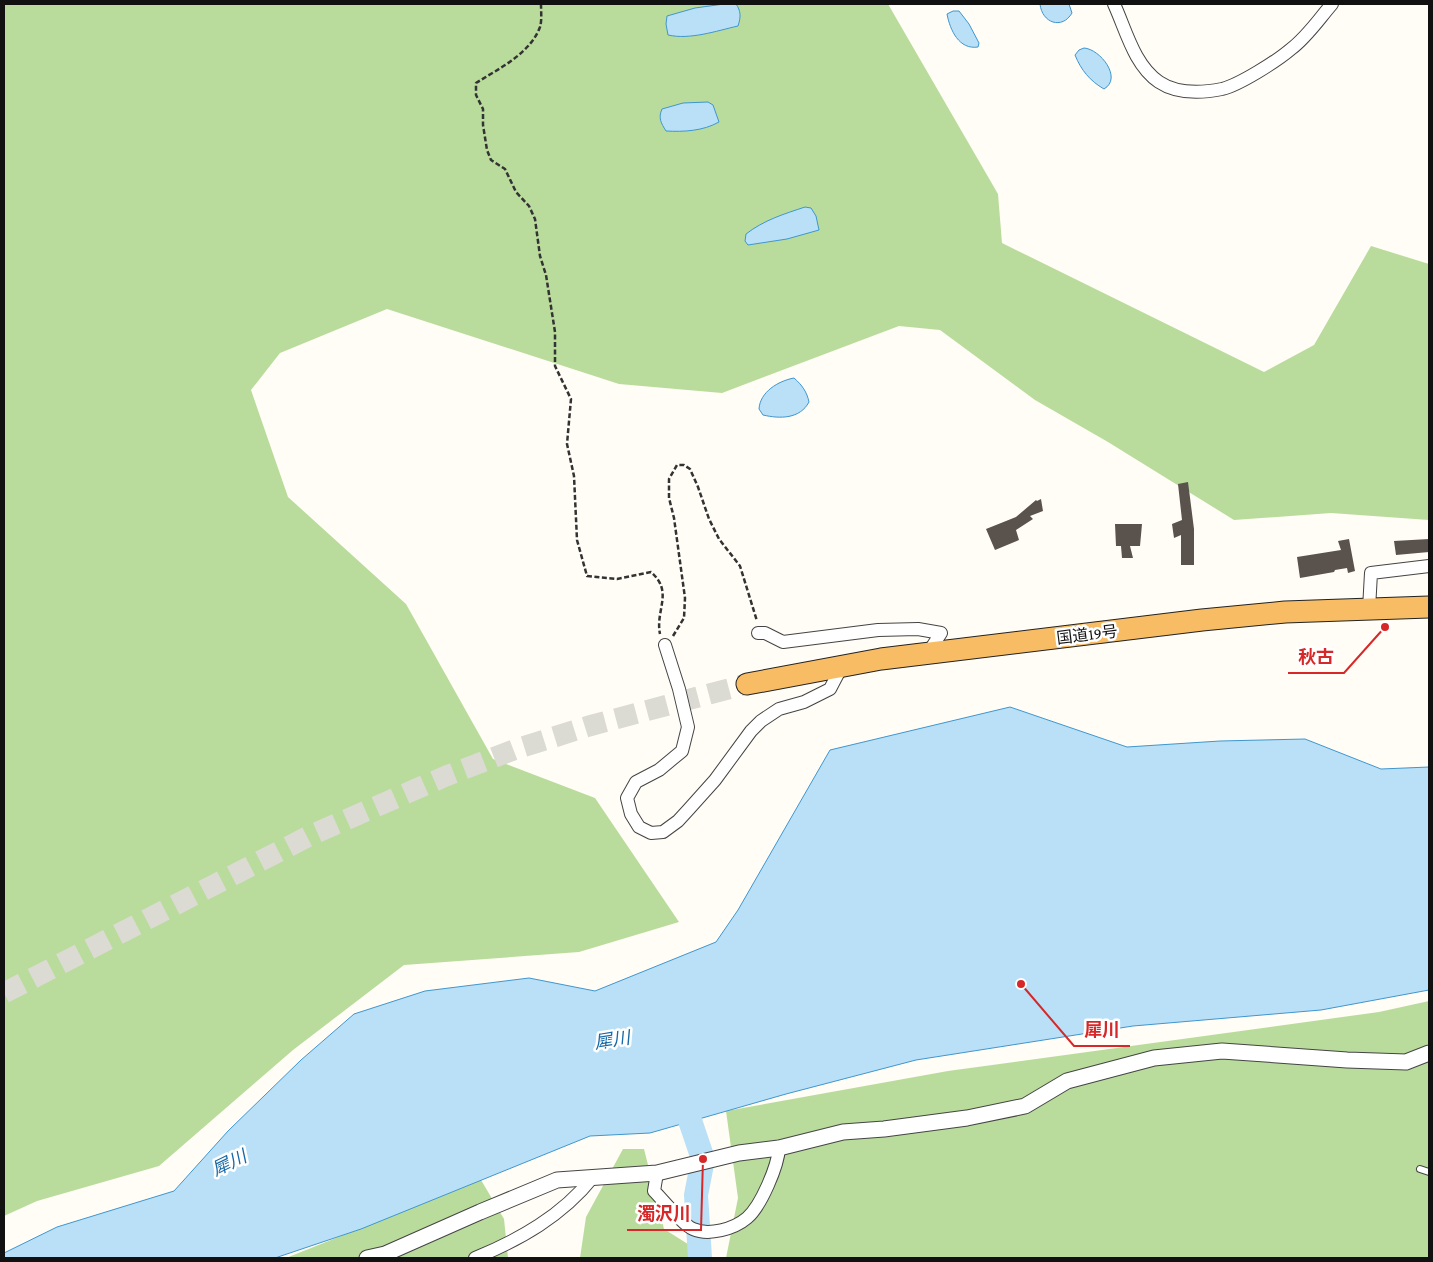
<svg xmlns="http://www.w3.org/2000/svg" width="1433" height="1262" font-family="'Crimson Pro','Noto Sans JP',serif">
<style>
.forest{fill:#b9dc9c}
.water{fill:#b9e0f7;stroke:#3f96cf}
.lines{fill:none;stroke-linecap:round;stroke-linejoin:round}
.river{stroke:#b9e0f7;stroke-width:24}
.building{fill:#5a524d}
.trunk-tunnel{stroke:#dbdad3;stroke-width:21;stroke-dasharray:21 11;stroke-linecap:butt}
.service-casing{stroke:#444;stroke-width:8}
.minor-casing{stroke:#444;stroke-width:14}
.tertiary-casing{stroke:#444;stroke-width:17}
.trunk-casing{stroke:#222;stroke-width:23}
.path{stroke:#333;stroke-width:2.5;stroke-dasharray:5 2.5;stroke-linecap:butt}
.service{stroke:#fff;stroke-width:6}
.minor{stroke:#fff;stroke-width:12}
.tertiary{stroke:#fff;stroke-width:15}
.trunk{stroke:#f7bc64;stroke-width:21}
.labels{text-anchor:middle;stroke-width:5;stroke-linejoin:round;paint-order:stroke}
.street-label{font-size:16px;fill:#111;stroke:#fff}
.water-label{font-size:18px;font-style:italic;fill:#1768a6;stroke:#fff}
.leader{fill:none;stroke:#d62828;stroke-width:2}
.callout-dot{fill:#d62828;stroke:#fff;stroke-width:2}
.callout-label{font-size:18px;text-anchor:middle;font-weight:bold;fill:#d62828;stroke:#fff;stroke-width:5;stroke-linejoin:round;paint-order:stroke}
</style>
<rect width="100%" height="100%" fill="#fffdf5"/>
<!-- forest -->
<g class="forest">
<polygon points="4,4 888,4 998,194 1002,243 1264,372 1314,345 1371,246 1429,264 1429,520 1331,513 1234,520 1108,442 1035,400 940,330 899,326 722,393 619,384 387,309 280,353 251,390 288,497 406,604 493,759 595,798 679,922 579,952 404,965 293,1050 159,1166 37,1201 4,1216"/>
<polygon points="1429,1001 1429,1258 726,1258 738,1198 726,1111 948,1071 1379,1012"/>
<polygon points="623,1149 644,1149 664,1229 710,1258 580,1258 586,1217"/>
<polygon points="481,1180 504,1219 508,1258 286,1258"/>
</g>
<!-- water -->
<g class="water">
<path d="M 724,4 L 736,4 C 741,11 741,17 738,26 C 716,31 690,40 668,35 L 666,24 L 667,16 L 695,8 Z"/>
<path d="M 1040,4 L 1069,4 L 1072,13 C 1062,30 1042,23 1040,4 Z"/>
<path d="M 953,11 L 959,11 L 969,24 L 979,43 L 978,47 C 959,50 950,30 947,14 Z"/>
<path d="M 1084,48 C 1100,49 1123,78 1104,89 C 1090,81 1081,70 1075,55 L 1079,50 Z"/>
<path d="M 708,102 L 713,105 L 719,122 C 703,131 684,132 666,131 C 661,123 658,118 662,109 L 683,103 Z"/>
<path d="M 805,207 L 811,208 L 816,216 L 819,230 L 787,239 L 748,245 L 745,241 L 746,234 C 764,220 784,214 805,207 Z"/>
<path d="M 794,378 C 802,385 807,392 809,402 C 800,419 780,419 763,415 L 759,409 C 760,392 778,381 794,378 Z"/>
<polygon points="1010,707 1127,747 1220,741 1305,739 1381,769 1429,767 1429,990 1321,1010 1133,1026 916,1060 786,1094 650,1133 590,1136 361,1229 275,1258 4,1258 4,1253 57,1227 174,1191 228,1131 301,1060 354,1014 425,991 529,978 595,991 716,942 738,910 830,750"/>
</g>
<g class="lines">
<!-- river -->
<polyline class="river" points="680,1091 703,1159 696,1195 700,1258"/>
</g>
<!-- building -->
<g class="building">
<polygon points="1188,482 1194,529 1194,565 1181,565 1181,535 1174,538 1172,524 1182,520 1178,484"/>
<polygon points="1041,499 1043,511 1030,516 1033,519 1016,530 1019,540 995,550 986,529 1016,517 1036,500 1037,501"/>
<polygon points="1115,524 1142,524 1140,546 1130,546 1133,558 1122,558 1121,546 1116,546"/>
<polygon points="1349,539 1355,571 1348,573 1347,568 1335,570 1334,572 1300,578 1297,557 1341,550 1338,541"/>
<polygon points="1429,539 1429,552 1396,555 1394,541"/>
</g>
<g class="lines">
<!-- trunk-tunnel -->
<polyline class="trunk-tunnel" points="4,993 309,836 446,776 516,749 589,726 747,684"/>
<!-- service casing -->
<g class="service-casing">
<polyline id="service" points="1420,1169 1429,1172"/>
</g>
<!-- minor casing -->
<g class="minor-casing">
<g id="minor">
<path d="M 1114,4 C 1126,30 1134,65 1159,82 C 1177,94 1202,93 1222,89 C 1239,85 1277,61 1291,49 C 1307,37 1319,19 1332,4"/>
<polyline points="1369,609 1371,573 1429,566"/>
<polyline points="758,633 765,633 783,642 878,630 918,629 941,633 928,653"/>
<polyline points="665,645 679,689 688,727 682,751 659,770 636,782 627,798 631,814 639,827 651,833 663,832 678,821 689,809 715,780 751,731 761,721 779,709 804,702 830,689 842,666"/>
<path d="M 657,1173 L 654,1191 C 662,1199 684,1226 693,1229 C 709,1236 734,1229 747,1218 C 761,1206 778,1166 779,1148"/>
<path d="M 475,1258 C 519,1240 562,1216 593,1177"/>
</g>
</g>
<!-- tertiary casing -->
<g class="tertiary-casing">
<polyline id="tertiary" points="367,1258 385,1254 480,1212 557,1180 657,1173 739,1153 779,1148 843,1132 884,1129 967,1118 1025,1106 1067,1081 1154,1058 1222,1051 1347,1060 1406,1062 1429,1053"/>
</g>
<!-- trunk casing -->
<g class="trunk-casing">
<polyline id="trunk" points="747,684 881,659 1202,620 1285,612 1429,607"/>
</g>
<!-- path -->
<g class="path">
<path d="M 541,4 C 541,11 542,21 540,27 C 530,54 498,69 476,83 L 476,95 L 483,109 L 483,125 L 487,150 L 491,160 L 505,169 L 516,192 L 529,206 L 535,219 L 540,256 L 546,275 L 555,332 L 555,366 L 571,399 L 567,444 L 574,476 L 577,540 L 587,576 L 617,579 L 651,572 C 674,592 655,610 660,634"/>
<polyline points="673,636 684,618 685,598 674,518 669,498 669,479 677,465 684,465 690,469 698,487 709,519 719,539 740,566 757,621"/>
</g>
<!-- service -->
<use href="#service" class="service"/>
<!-- minor -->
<use href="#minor" class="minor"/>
<!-- tertiary -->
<use href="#tertiary" class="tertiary"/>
<!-- trunk -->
<use href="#trunk" class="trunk"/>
</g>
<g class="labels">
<!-- street labels -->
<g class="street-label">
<text transform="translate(1087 634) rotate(-7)" y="6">国道19号</text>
</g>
<!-- water labels -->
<g class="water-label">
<text transform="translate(612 1040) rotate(-9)" y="6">犀川</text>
<text transform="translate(229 1163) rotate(-26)" y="6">犀川</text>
</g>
</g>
<!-- callouts -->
<path class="leader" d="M1385 627L1344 673H1288M1021 984L1074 1046H1130M703 1159L701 1230H627"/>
<g class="callout-dot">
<circle cx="1385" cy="627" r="5"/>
<circle cx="1021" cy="984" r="5"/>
<circle cx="703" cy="1159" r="5"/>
</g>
<g class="callout-label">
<text x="1316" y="663">秋古</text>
<text x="1102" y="1036">犀川</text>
<text x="664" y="1220">濁沢川</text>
</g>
<!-- border -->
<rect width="1433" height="1262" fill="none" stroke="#111111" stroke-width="10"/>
</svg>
